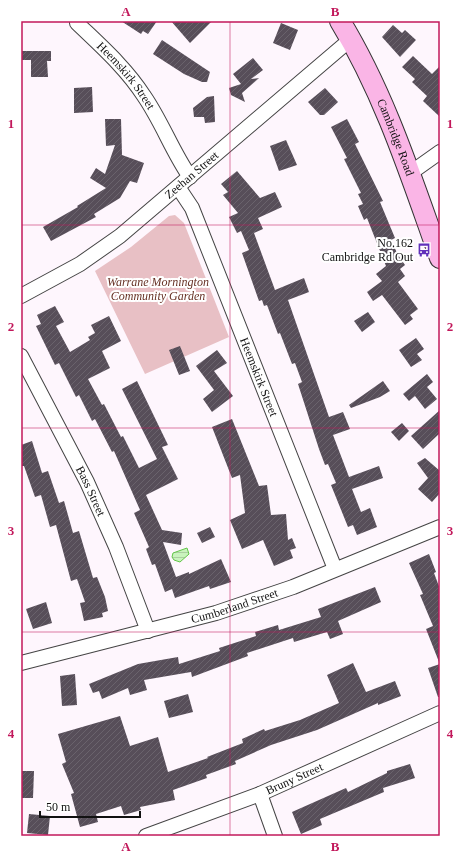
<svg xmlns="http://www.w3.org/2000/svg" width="461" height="857" font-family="'Times New Roman',serif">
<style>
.garden{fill:#e8c0c5}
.water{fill:url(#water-rules);stroke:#62c548}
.building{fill:url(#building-hatch)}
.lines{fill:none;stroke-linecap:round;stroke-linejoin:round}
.minor-casing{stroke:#444;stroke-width:16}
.secondary-casing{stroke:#333;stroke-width:22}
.minor{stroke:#fff;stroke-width:14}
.secondary{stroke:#fab5e6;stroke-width:20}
.grid{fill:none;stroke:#c2185b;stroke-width:1;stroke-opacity:0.55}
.labels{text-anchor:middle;stroke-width:4;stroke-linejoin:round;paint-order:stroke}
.street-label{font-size:12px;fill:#111;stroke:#fff}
.poi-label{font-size:12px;fill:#111;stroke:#fff;text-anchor:end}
.park-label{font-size:12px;font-style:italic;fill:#663124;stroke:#fff}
.neatline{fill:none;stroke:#c2185b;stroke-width:1.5}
.grid-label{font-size:13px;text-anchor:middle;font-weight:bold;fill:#c2185b}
</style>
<defs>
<pattern id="water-rules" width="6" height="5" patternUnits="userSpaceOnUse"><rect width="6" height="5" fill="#c9f3bd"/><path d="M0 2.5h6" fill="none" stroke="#accfa1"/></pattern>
<pattern id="building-hatch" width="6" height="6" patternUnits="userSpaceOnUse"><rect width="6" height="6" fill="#574e59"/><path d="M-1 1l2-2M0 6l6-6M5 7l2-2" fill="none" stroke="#6a636c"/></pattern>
</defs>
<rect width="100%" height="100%" fill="#fef6fd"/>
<!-- garden -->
<polygon class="garden" points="175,215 184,223 229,337 145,374 95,271 131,247 169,216"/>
<!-- water -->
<polygon class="water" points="187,548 189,554 180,562 174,560 172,557 173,553"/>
<!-- building -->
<g class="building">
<polygon points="121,21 157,21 148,34 143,31 141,34"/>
<polygon points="171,21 212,21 190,43"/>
<polygon points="281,23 298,30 290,50 273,43"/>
<polygon points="393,25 402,33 405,30 416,40 400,57 382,37"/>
<polygon points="162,40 210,72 207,82 202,82 184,74 153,54"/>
<polygon points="21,51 51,51 51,61 47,61 48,77 31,77 31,60 21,60"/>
<polygon points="413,56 432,74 440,66 440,117 423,101 427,96 412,82 415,79 402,67"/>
<polygon points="253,58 263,70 251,79 259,78 242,93 245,102 231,95 229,88 241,84 233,74"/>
<polygon points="92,87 93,112 74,113 74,88"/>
<polygon points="325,88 338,102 324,115 320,115 308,102"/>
<polygon points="214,96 215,122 205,123 204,117 194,117 193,108 207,97"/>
<polygon points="105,119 121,119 122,155 144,163 137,183 130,181 120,198 94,214 96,217 51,241 43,227 78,207 77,206 106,188 90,178 96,168 105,174 115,145 106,146"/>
<polygon points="347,119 359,142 355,144 383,201 380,202 395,238 391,240 398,255 405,265 400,269 405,276 398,282 418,309 410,315 413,319 405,325 382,295 373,301 367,292 382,281 376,274 386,266 367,218 364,220 358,206 363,204 358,194 361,193 344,159 347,158 331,127"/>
<polygon points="286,140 297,165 279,171 270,146"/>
<polygon points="237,171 260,198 275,192 282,207 258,218 263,229 254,233 275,290 304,278 309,292 288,300 329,417 343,412 350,429 333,435 349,477 379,466 383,478 352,489 361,512 370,508 377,527 357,535 353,525 348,527 331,485 336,483 328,464 325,465 319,449 298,384 302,382 295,363 292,364 280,333 278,334 267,305 264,306 262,300 259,301 242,253 249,250 241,231 237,233 229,217 238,213 223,195 228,192 221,184"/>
<polygon points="55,306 64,322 56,326 70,352 90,340 88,337 95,333 91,325 109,316 121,341 102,351 110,368 88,379 102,405 104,404 121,437 123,436 139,468 157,459 122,389 137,381 168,445 162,447 178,479 146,495 162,530 182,533 181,545 163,542 176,577 189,572 189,574 221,559 231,582 210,589 209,586 175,598 172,589 165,592 155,564 152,565 146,549 149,547 134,513 140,510 114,451 112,452 95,419 92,421 79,395 76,397 59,363 55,365 36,326 41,324 37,315"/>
<polygon points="368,312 375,322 362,332 354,321"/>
<polygon points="416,338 424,349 417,354 422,360 411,367 399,350"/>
<polygon points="180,346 190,371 179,375 169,350"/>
<polygon points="217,350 227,363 214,371 233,396 212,412 203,399 214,390 196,366"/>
<polygon points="427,374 433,382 427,387 437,399 425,409 415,396 409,401 403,394"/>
<polygon points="383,381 390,391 380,397 351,408 349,405"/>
<polygon points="440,410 440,433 423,449 411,436"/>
<polygon points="232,419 259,486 267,485 271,515 286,514 288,540 292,538 296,548 290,550 293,558 274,566 263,540 242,549 230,520 245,513 240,475 232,478 212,427"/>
<polygon points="402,423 409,431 399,441 391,432"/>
<polygon points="32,441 42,473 48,471 59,503 64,501 73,533 79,531 93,578 97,577 105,597 108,611 102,613 103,617 84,621 80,603 85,602 77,579 71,581 56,525 50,527 41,495 35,497 24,466 21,466 21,445"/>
<polygon points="425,458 440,471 440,493 432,502 418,489 428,478 417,463"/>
<polygon points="210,527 215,537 202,543 197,533"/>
<polygon points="429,554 436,572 434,573 440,589 439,662 426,629 433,626 420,595 423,594 409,563"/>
<polygon points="375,587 381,602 338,621 343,634 330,639 327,632 294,642 293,638 247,653 248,656 192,677 191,672 144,680 147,690 130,695 128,688 102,699 99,691 93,693 89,684 138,664 178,657 179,664 220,651 219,648 256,636 255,632 278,625 279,630 321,617 318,609"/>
<polygon points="46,602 52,623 33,629 26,609"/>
<polygon points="353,663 366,692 395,681 401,696 378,705 378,703 317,730 271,745 235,761 236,764 206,775 207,778 173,790 175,800 140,807 141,810 124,815 121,806 96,814 98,822 80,827 71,794 74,793 62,764 66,762 58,734 120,716 130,746 158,737 168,772 208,758 207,757 243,743 242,739 264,729 265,731 300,720 339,703 327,675"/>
<polygon points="440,664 440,697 438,697 428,668"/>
<polygon points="75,674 77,705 62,706 60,676"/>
<polygon points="188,694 193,712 169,718 164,701"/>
<polygon points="410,764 415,778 383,788 384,792 320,819 322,825 301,834 292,812 346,788 348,792 387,773 387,771"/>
<polygon points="21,771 34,771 33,798 21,798"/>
<polygon points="29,814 50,816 48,835 27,833"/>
</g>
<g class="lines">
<!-- minor casing -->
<g class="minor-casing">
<g id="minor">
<path id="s1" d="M 77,23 C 101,46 126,68 144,96 C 162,122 172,151 190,177"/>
<polyline points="409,174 440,152"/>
<path id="s2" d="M 178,187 L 192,208 L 335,569"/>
<path id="s3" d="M 21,296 L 80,264 L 120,236 L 351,39"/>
<path id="s4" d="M 21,356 L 87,482 L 116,547 L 148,631"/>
<path id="s5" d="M 21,663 L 216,613 L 293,587 L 440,527"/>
<polyline points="260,794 275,836"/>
<path id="s6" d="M 146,836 L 260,794 L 440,713"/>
</g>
</g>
<!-- secondary casing -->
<g class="secondary-casing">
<g id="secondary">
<path id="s7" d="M 340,21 C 385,95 411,177 440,258"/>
</g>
</g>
<!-- minor -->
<use href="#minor" class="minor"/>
<!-- secondary -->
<use href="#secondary" class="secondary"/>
</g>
<!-- grid -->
<path class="grid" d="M 230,21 L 230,836M 21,225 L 440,225M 21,428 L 440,428M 21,632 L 440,632"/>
<!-- icons -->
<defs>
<g id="bus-bare" transform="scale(1.08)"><path d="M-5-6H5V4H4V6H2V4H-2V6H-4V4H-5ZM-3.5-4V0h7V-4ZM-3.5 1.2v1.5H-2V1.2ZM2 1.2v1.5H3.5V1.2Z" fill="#6130ba" stroke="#fff" stroke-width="2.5" paint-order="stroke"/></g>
</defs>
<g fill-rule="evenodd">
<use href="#bus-bare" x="424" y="250"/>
</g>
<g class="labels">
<!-- street labels -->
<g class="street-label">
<text dy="4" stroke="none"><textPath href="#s1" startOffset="72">Heemskirk Street</textPath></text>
<text dy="4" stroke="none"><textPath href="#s7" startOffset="129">Cambridge Road</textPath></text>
<text dy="4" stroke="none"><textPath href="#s3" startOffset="210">Zeehan Street</textPath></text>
<text dy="4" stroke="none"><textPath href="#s2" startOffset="207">Heemskirk Street</textPath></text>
<text dy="4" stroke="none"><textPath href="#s4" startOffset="152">Bass Street</textPath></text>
<text dy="4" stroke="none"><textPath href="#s5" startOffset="221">Cumberland Street</textPath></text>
<text dy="4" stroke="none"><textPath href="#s6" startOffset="159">Bruny Street</textPath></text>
</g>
<!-- poi labels -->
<g class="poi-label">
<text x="413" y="247">No.162<tspan x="413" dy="14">Cambridge Rd Out</tspan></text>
</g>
<!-- park labels -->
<g class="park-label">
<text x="158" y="286">Warrane Mornington<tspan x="158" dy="14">Community Garden</tspan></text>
</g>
</g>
<!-- border -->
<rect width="461" height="857" fill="none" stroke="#ffffff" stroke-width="44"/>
<!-- scale -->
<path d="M40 811v6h100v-6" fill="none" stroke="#111111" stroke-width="2"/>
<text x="46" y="811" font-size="12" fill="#111111" stroke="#ffffff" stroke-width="3" paint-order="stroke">50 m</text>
<rect x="22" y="22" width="417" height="813" class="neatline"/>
<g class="grid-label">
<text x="126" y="16">A</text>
<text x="335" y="16">B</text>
<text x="11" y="128">1</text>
<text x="450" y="128">1</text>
<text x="11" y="331">2</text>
<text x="450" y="331">2</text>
<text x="11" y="535">3</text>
<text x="450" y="535">3</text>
<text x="11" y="738">4</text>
<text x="450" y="738">4</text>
<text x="126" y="851">A</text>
<text x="335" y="851">B</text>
</g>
</svg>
